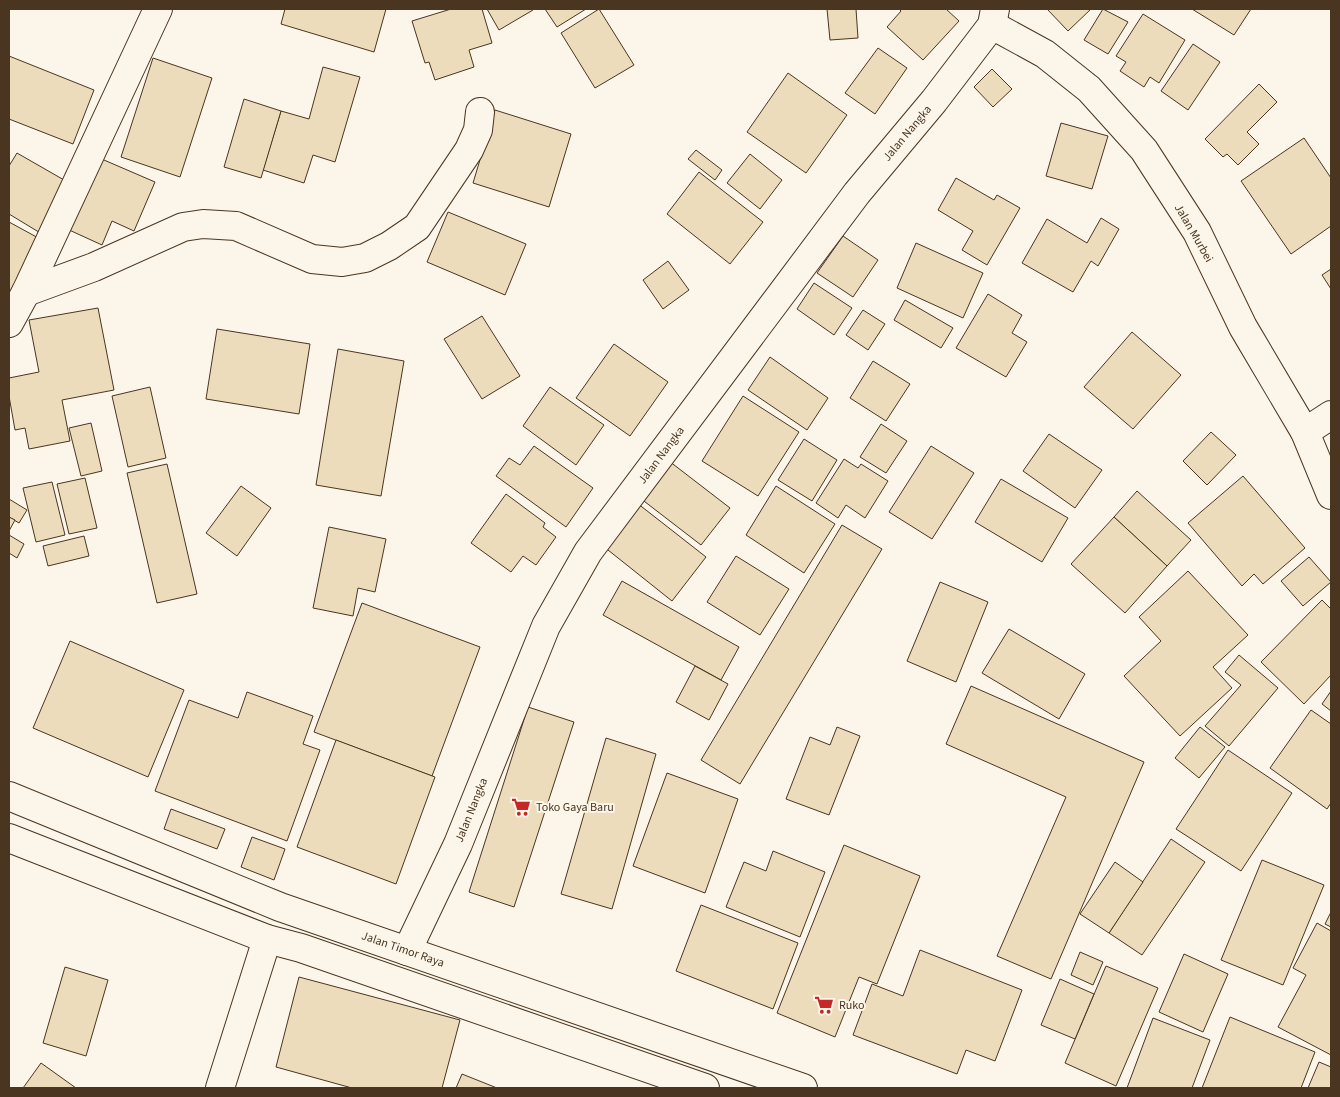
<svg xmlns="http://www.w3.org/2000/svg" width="1340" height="1097" font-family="'Source Sans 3',sans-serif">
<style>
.building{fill:#ecdcbc;stroke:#4a3520}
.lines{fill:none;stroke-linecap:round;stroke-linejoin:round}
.minor-casing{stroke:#4a3520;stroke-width:30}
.tertiary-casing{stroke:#4a3520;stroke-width:30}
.trunk-casing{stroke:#4a3520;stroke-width:30}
.minor{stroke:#fbf6e9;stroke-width:28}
.tertiary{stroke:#fbf6e9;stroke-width:28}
.trunk{stroke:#fbf6e9;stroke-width:28}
.labels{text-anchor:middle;stroke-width:4;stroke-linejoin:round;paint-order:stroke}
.street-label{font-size:12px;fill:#4a3520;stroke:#fbf6e9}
.poi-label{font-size:12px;fill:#4a3520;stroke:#fbf6e9;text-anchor:start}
</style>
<rect width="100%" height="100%" fill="#fbf6e9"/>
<!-- building -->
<g class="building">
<polygon points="285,9 386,9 374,52 281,24"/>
<polygon points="451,9 482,9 492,43 469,50 474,67 435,80 429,62 425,63 412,21"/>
<polygon points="487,9 532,9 533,10 499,30"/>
<polygon points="545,9 586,9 557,27"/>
<polygon points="599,9 634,65 595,88 561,33"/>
<polygon points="827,9 856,9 858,38 830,40"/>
<polygon points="899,9 946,9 959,21 923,60 887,27 901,11"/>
<polygon points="1047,9 1091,9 1068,31"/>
<polygon points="1103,9 1128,22 1108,54 1084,40"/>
<polygon points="1192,9 1251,9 1234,35"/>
<polygon points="1143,14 1185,40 1159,83 1150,77 1144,87 1120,71 1126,62 1116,56"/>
<polygon points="1193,44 1220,62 1188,110 1161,91"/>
<polygon points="878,48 907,68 875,114 845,93"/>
<polygon points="9,56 94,90 73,144 9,119"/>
<polygon points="153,58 212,78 180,177 121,157"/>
<polygon points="323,67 360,77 335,162 313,155 304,183 263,170 281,111 309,119"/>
<polygon points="992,69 1012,89 993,107 974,87"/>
<polygon points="788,73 847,115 806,173 747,132"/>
<polygon points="1259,84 1277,102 1247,132 1259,144 1238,165 1227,154 1223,157 1205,139"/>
<polygon points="244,99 281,111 261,178 224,167"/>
<polygon points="495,110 571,134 549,207 473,183"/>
<polygon points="1061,123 1108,136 1092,189 1046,176"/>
<polygon points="1304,138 1331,178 1331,226 1291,254 1241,181"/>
<polygon points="696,150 722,170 715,180 688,159"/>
<polygon points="17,153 71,184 42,234 9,214 9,166"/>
<polygon points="750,154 782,180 760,209 727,183"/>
<polygon points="97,157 155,182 134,231 112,221 102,245 67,229"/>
<polygon points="699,172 763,222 730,264 667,214"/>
<polygon points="956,178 994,200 997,195 1020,208 987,265 962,250 973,231 938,210"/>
<polygon points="448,212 526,244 505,295 427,262"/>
<polygon points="1101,218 1119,229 1098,266 1091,261 1073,292 1022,263 1047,219 1087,243"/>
<polygon points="9,222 42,240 9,301"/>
<polygon points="843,236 878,260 853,297 817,273"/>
<polygon points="916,243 983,273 963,318 897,288"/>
<polygon points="668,261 689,290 663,309 643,280"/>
<polygon points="1331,269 1331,289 1322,275"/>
<polygon points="814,283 852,308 834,335 797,309"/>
<polygon points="988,294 1022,315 1012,333 1027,342 1006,377 956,348"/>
<polygon points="905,300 953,328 941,348 894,320"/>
<polygon points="98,308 114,390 62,400 70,441 29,449 25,428 15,430 9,396 9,378 39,372 29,320"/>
<polygon points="863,310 885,324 868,350 846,335"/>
<polygon points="482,316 520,376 482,399 444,339"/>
<polygon points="217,329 310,344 299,414 206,399"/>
<polygon points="1132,332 1181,375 1133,429 1084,387"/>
<polygon points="614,344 668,382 630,436 576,398"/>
<polygon points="338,349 404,361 381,496 316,485"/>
<polygon points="770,357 828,398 807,430 748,390"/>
<polygon points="873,361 910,384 886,421 850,398"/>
<polygon points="150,387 166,458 128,467 112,396"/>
<polygon points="550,387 604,425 576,465 523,426"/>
<polygon points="743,396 799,432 758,496 702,461"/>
<polygon points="91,423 102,471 81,476 69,428"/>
<polygon points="881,424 907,441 886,473 860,457"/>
<polygon points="1211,432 1236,455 1207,485 1183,461"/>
<polygon points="1049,434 1102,470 1075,508 1023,471"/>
<polygon points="804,439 837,460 812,501 778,480"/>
<polygon points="534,446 593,488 566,527 496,476 509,458 520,465"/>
<polygon points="931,446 974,473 932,539 889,512"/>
<polygon points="844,459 858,468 861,464 888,481 865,518 846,505 838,518 816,503"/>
<polygon points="669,461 730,508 701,545 640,498"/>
<polygon points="167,464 197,594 157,603 127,473"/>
<polygon points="1243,476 1305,548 1263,584 1254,574 1242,586 1188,523"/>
<polygon points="85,478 97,528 69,534 57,484"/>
<polygon points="1001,479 1068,518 1042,562 975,522"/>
<polygon points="52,482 65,535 36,542 23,488"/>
<polygon points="241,486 271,508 237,556 206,533"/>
<polygon points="776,486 835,524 804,573 746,535"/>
<polygon points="1137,491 1191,540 1167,566 1114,517"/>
<polygon points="506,494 545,523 543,527 556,537 536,565 523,556 511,572 471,543"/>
<polygon points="9,499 27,510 19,523 9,517"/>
<polygon points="637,503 706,557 672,601 603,546"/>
<polygon points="9,517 15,520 9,531"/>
<polygon points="1114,517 1167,566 1125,613 1071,564"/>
<polygon points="842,525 882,549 740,784 701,760"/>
<polygon points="329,527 386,539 375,592 358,588 353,616 313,608"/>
<polygon points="9,535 24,544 17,558 9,553"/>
<polygon points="84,536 89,556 48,566 43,546"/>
<polygon points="736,556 789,589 760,635 707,602"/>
<polygon points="1309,557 1331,582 1303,606 1281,581"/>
<polygon points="1188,571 1248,635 1213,667 1232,688 1180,736 1124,676 1161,641 1139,617"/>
<polygon points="622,581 739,647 721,680 603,615"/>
<polygon points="940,582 988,602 956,682 907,661"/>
<polygon points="1322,600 1331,609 1331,675 1304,704 1261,662"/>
<polygon points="362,603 480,647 432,776 314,732"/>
<polygon points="1009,629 1085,674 1059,719 982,673"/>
<polygon points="70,641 184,690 148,777 33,728"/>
<polygon points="1239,655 1278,688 1229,746 1205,726 1241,685 1225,672"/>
<polygon points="695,666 728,684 709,720 676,702"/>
<polygon points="971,686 1144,762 1051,979 997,956 1066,797 946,744"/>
<polygon points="1331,691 1331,711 1322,704"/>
<polygon points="247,692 313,716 303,744 320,750 287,841 155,791 189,700 238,718"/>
<polygon points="528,707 574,722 514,907 469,892"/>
<polygon points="1311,710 1331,724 1331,803 1327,809 1270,768"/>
<polygon points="837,727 860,736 829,815 786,799 810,737 830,745"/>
<polygon points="1200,727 1225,747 1199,778 1175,758"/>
<polygon points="606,738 656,754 612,909 561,894"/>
<polygon points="336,740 435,777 396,884 297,847"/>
<polygon points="1228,750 1292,793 1241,871 1176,829"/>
<polygon points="667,773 738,799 705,893 633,866"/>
<polygon points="171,809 225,829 217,849 164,829"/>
<polygon points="252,837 285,849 274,880 241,867"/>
<polygon points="1171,839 1205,862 1142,955 1109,933"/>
<polygon points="844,845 920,876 877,984 859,977 835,1037 777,1013"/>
<polygon points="773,851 825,872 800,937 726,907 744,862 766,871"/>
<polygon points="1262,860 1324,885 1283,985 1221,960"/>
<polygon points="1115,862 1143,882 1109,933 1080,914"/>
<polygon points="701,905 798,943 773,1009 676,971"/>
<polygon points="1331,912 1331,927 1325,924"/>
<polygon points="1317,923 1331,931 1331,1055 1278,1027 1306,975 1293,968"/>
<polygon points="920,950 1022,990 995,1061 966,1050 957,1074 853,1035 872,984 903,996"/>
<polygon points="1080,952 1103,962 1093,985 1071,975"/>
<polygon points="1184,954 1228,974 1203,1032 1159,1012"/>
<polygon points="1106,966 1158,988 1116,1086 1065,1063"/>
<polygon points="65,967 108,980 86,1056 43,1043"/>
<polygon points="299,977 460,1020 442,1088 352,1088 276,1067"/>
<polygon points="1060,979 1094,994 1075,1039 1041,1025"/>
<polygon points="1230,1017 1315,1052 1301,1088 1202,1088"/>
<polygon points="1153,1018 1210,1040 1192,1088 1127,1088"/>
<polygon points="1319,1062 1331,1067 1331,1088 1308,1088"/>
<polygon points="41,1063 76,1088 23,1088"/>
<polygon points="462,1074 497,1088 456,1088"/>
</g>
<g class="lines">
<!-- minor casing -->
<g class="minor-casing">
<g id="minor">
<polyline points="992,25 1045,54 1089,89 1144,150 1197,232 1243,327 1305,432 1331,495"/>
<polyline points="26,292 94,267 183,227 203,224 236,226 312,259 342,262 365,258 389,246 417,227 469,150 478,130 480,112"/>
<polyline points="9,323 26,292 158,9"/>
<polyline points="1305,432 1331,415"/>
<polyline points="220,1088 267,939"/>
</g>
</g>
<!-- tertiary casing -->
<g class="tertiary-casing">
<polyline id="tertiary" points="407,951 458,844 546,626 588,552 857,193 934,101 992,25 995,9"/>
</g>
<!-- trunk casing -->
<g class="trunk-casing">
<g id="trunk">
<polyline points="9,796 280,907 803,1088"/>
<polyline points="9,838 267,939 301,948 705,1088"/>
</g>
</g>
<!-- minor -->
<use href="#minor" class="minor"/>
<!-- tertiary -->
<use href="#tertiary" class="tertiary"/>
<!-- trunk -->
<use href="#trunk" class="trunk"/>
</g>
<!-- icons -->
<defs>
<g id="supermarket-bare" transform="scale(1.5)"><path d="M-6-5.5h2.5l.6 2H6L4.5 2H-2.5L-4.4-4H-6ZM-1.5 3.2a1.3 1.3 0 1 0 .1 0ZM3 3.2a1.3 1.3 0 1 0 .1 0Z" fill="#c62828" stroke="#fbf6e9" stroke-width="2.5" paint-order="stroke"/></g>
</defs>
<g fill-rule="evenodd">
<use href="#supermarket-bare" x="521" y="807"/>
<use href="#supermarket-bare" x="824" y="1005"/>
</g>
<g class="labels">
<!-- street labels -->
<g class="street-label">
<text transform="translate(907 133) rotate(-50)" y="4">Jalan Nangka</text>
<text transform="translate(1194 233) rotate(60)" y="4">Jalan Murbei</text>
<text transform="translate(661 455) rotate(-53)" y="4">Jalan Nangka</text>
<text transform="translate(471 810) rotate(-68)" y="4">Jalan Nangka</text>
<text transform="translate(403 949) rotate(19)" y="4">Jalan Timor Raya</text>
</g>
<!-- poi labels -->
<g class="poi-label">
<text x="536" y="811">Toko Gaya Baru</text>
<text x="839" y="1009">Ruko</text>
</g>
</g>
<!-- border -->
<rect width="1340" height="1097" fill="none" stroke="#4a3520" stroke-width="20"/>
</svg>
